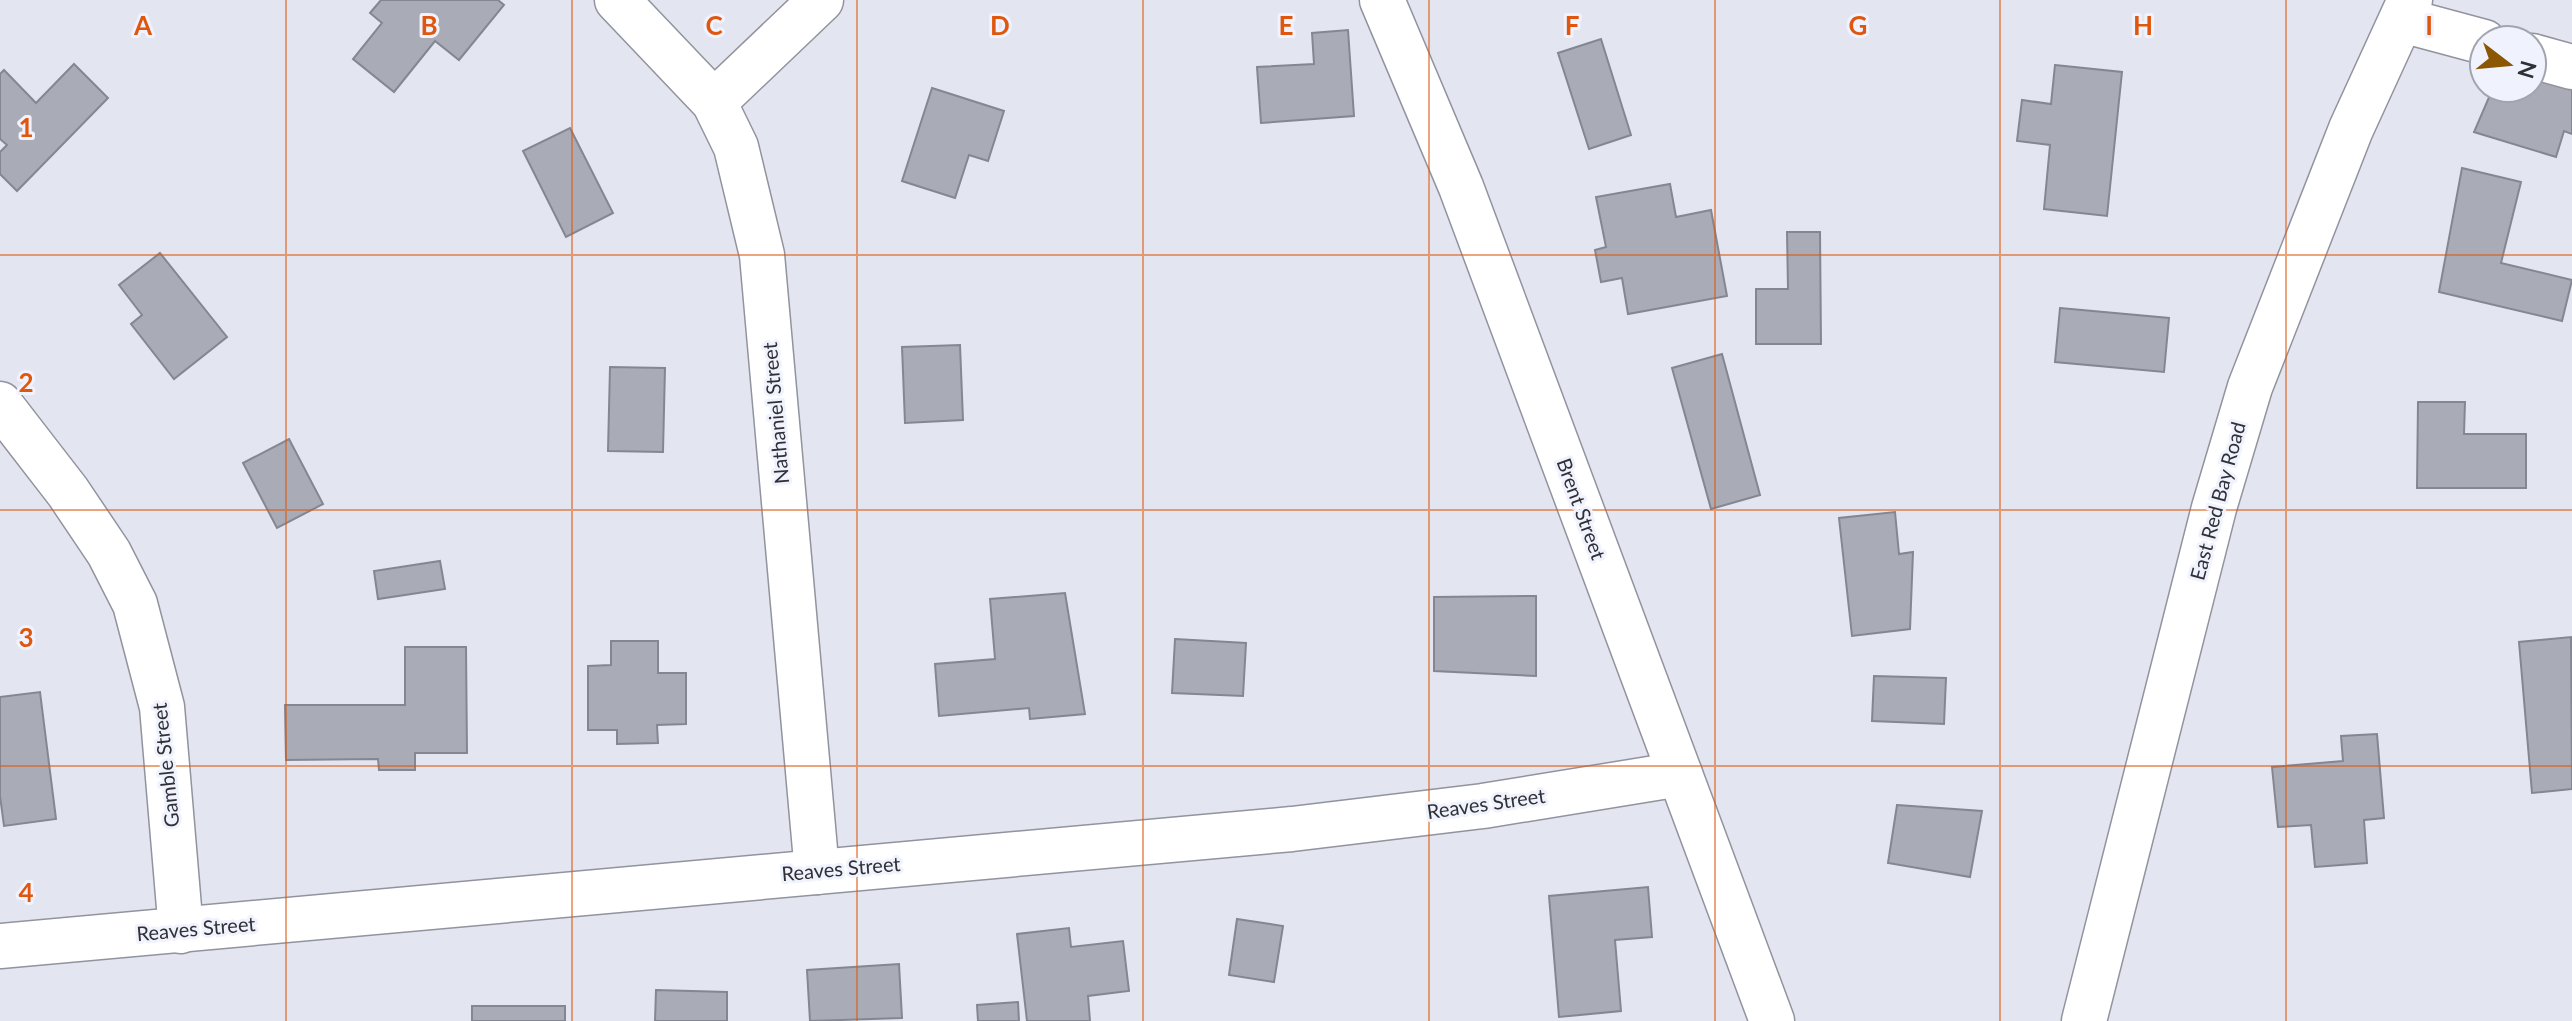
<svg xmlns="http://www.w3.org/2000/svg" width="2572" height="1021" font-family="Lato,sans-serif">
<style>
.building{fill:#a9abb6;stroke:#848791;stroke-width:2}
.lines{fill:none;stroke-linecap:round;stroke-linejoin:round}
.minor-casing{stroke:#91939e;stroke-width:47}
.minor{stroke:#fff;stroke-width:44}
.grid{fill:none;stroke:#df570e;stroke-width:2;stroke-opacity:0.55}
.labels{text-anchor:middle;stroke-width:6;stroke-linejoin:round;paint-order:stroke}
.street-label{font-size:20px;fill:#303136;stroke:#f0f3fe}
.grid-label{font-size:26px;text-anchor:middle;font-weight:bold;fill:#df570e;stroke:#f0f3fe;stroke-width:6;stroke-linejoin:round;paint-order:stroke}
</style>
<rect width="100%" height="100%" fill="#e3e6f1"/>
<!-- building -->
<g class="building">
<polygon points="381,0 498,0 504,5 459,60 435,41 394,92 353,59 382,23 370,13"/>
<polygon points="1348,30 1354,116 1261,123 1257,67 1314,64 1312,33"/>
<polygon points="1601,39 1631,135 1589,149 1558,53"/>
<polygon points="74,64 108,98 17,191 0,174 0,152 7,145 0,139 0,74 4,70 36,103"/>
<polygon points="2055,65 2122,72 2107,216 2044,209 2050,145 2017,141 2022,100 2051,104"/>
<polygon points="2532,72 2572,84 2572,134 2564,131 2556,157 2474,132 2493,88 2532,88"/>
<polygon points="932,88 1004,111 988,161 969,155 955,198 902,181"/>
<polygon points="570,128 613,213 566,237 523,151"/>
<polygon points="2462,168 2521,182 2501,263 2572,280 2562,321 2439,292"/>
<polygon points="1670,184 1676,217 1711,210 1727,296 1628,314 1622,278 1601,282 1595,250 1606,247 1596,197"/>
<polygon points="1787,232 1820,232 1821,344 1756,344 1756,289 1788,289"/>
<polygon points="160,253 227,337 174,379 131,324 142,315 119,285"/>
<polygon points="2060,308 2169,318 2164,372 2055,362"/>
<polygon points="960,345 963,420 905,423 902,347"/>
<polygon points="1722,354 1760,495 1711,509 1672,368"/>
<polygon points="610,367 665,368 663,452 608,451"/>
<polygon points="2418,402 2465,402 2464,434 2526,434 2526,488 2417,488"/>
<polygon points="289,439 323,504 277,528 243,463"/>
<polygon points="1895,512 1899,554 1913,552 1910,629 1852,636 1839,518"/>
<polygon points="440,561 445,589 378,599 374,571"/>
<polygon points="1065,593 1085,714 1030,719 1029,708 939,716 935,664 995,659 990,599"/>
<polygon points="1536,596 1536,676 1434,671 1434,597"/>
<polygon points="2571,637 2572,789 2532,793 2519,642"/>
<polygon points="1175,639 1246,643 1243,696 1172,693"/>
<polygon points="611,641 658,641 658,673 686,673 686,724 657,725 658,743 617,744 617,730 588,730 588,666 611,665"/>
<polygon points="405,647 466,647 467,753 415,753 415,770 379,770 378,759 286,760 285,705 405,705"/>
<polygon points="1874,676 1946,678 1944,724 1872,721"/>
<polygon points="40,692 56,819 4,826 0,796 0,697"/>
<polygon points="2377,734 2384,818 2364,820 2367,863 2315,867 2311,825 2278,827 2272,767 2343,761 2341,736"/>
<polygon points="1897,805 1982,811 1970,877 1888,863"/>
<polygon points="1648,887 1652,937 1615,940 1621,1011 1559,1017 1549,896"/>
<polygon points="1237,919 1283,926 1274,982 1229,975"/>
<polygon points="1069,928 1071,947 1123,941 1129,991 1088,996 1090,1021 1027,1021 1017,934"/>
<polygon points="899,964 902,1018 810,1021 807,970"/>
<polygon points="656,990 727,992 727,1021 655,1021"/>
<polygon points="1018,1002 1019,1021 978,1021 977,1005"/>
<rect x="472" y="1006" width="93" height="15"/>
</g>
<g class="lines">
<!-- minor casing -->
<g class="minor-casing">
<g id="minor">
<polyline points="617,0 714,102 736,147 762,255 817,872"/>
<polyline points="1382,0 1461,187 1772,1021"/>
<polyline points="2402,20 2484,42"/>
<polyline points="2532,56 2572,67"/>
<polyline points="714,102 821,0"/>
<polyline points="0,404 68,492 109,553 135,604 162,707 181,931"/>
<polyline points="0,946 1292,829 1483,806 1680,774"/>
<polyline points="2084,1021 2214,508 2250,387 2351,129 2410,0"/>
</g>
</g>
<!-- minor -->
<use href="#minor" class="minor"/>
</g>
<!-- grid -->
<path class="grid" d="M 286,0 L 286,1021M 572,0 L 572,1021M 857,0 L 857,1021M 1143,0 L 1143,1021M 1429,0 L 1429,1021M 1715,0 L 1715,1021M 2000,0 L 2000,1021M 2286,0 L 2286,1021M 0,255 L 2572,255M 0,510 L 2572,510M 0,766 L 2572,766"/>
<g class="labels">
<!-- street labels -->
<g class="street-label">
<text transform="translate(776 413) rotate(-95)" y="7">Nathaniel Street</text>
<text transform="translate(2218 501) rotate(-75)" y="7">East Red Bay Road</text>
<text transform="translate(1581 509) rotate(70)" y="7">Brent Street</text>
<text transform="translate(166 765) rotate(-96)" y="7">Gamble Street</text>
<text transform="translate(1486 804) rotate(-8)" y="7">Reaves Street</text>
<text transform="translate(841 869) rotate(-5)" y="7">Reaves Street</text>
<text transform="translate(196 929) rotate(-5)" y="7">Reaves Street</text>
</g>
</g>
<g class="grid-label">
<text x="143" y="35">A</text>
<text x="429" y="35">B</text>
<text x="714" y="35">C</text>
<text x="1000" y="35">D</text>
<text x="1286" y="35">E</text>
<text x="1572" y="35">F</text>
<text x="1858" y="35">G</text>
<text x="2143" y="35">H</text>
<text x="2429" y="35">I</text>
<text x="26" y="137">1</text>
<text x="26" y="392">2</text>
<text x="26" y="647">3</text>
<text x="26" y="902">4</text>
</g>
<!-- north arrow -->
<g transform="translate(2508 64) rotate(106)"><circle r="38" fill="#f0f3fe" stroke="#a3a5ae" stroke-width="2"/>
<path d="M0-6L14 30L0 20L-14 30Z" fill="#8b5705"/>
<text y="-12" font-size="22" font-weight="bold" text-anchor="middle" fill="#303136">N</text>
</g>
</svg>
